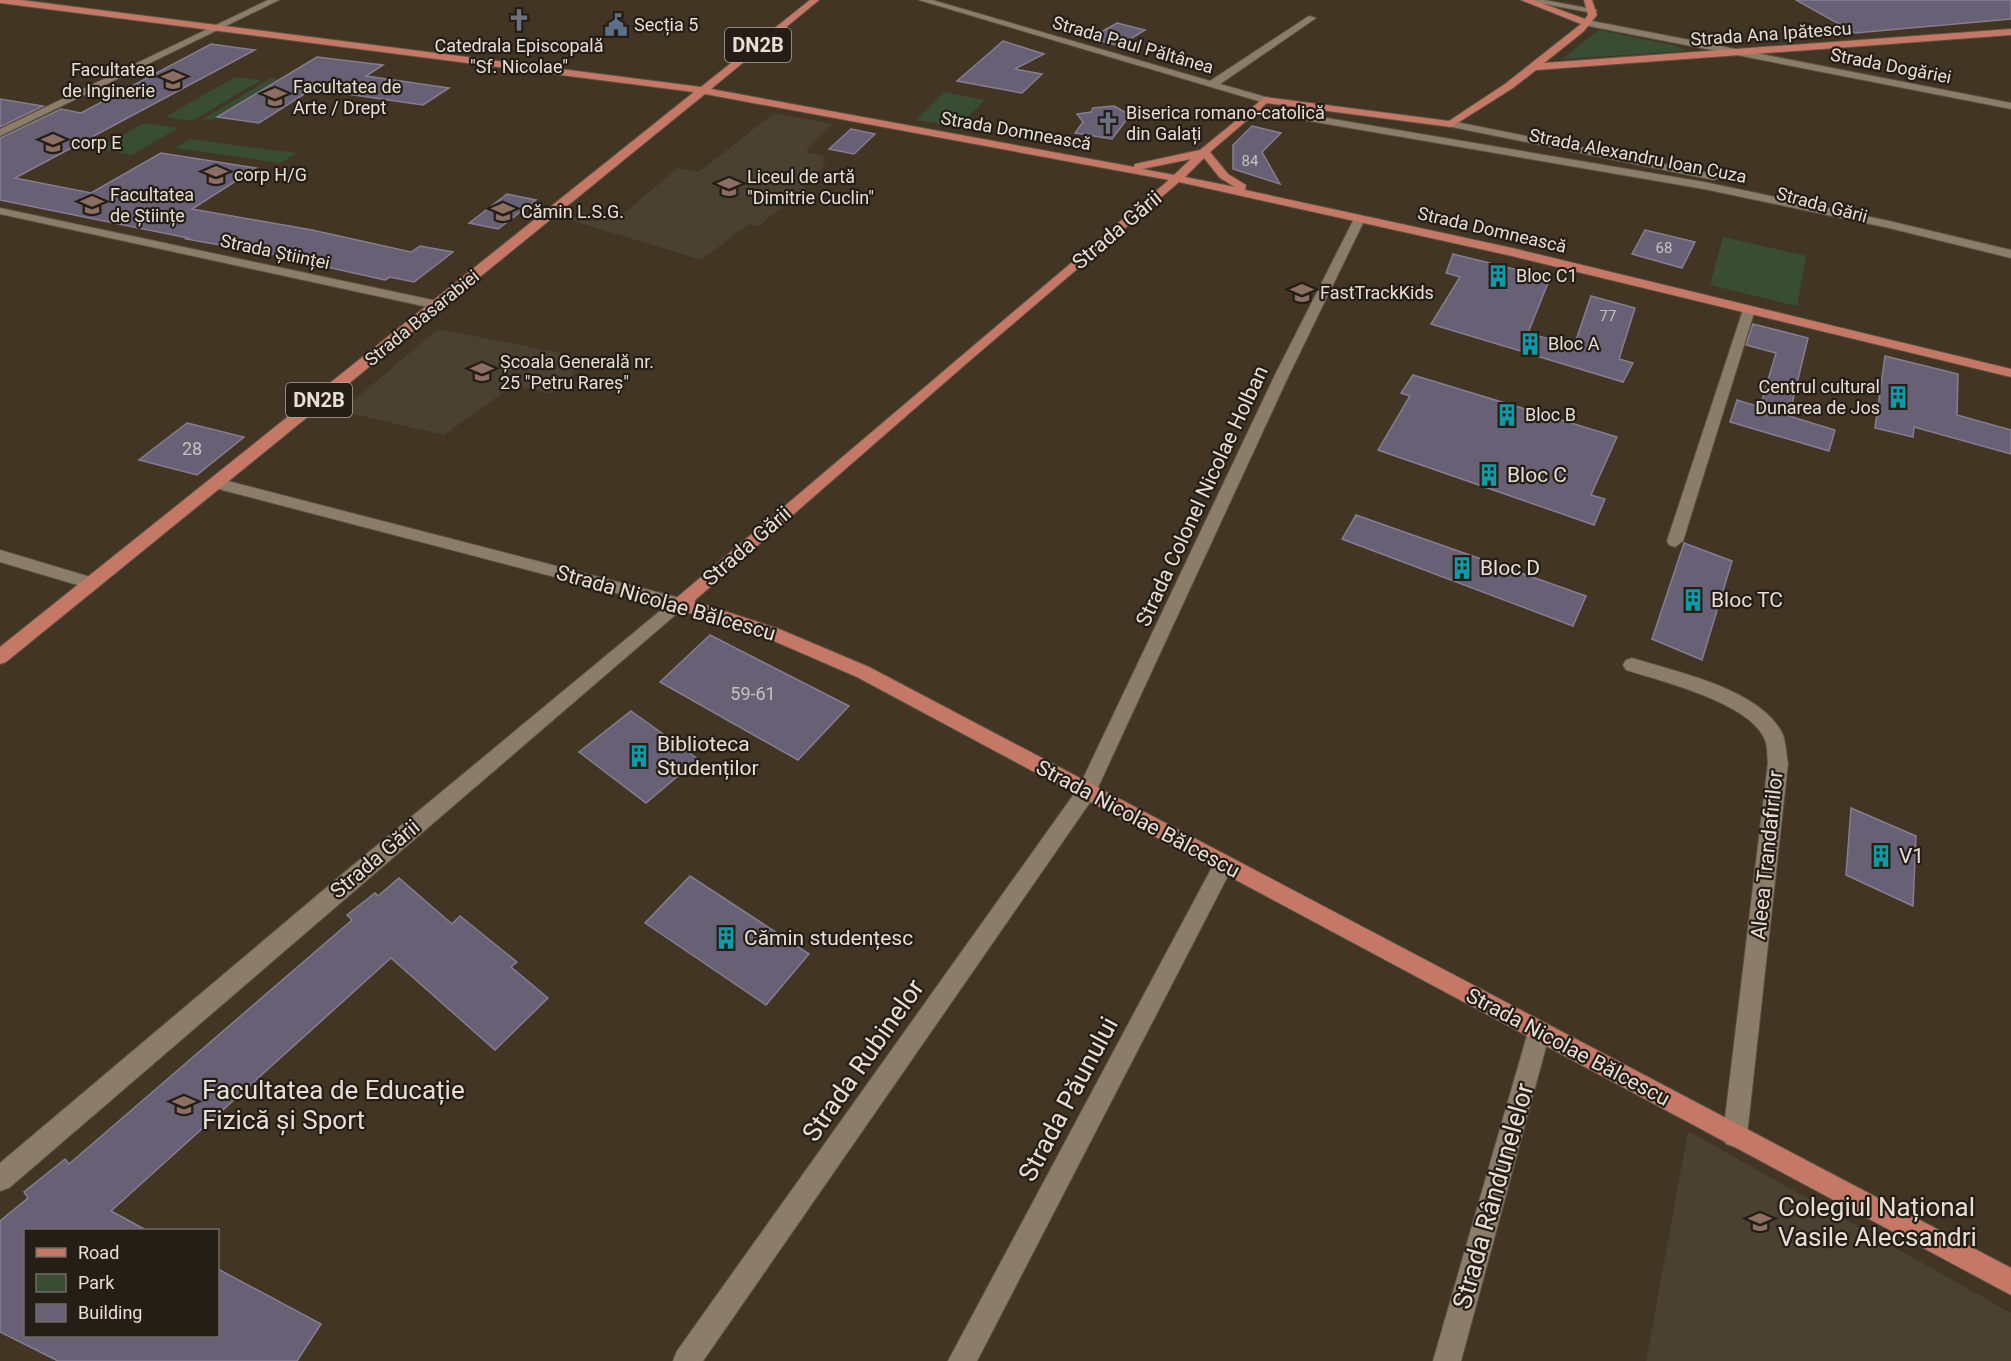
<svg xmlns="http://www.w3.org/2000/svg" width="2011" height="1361" font-family="Roboto,sans-serif">
<style>
.education{fill:#4a4130}
.green{fill:#384d34}
.building{fill:#686175;stroke:#857e93;stroke-width:1.5}
.lines{fill:none;stroke-linecap:round;stroke-linejoin:round}
.minor-casing{stroke:#5d5344;stroke-width:2}
.major-casing{stroke:#5d5344;stroke-width:2}
.minor{fill:#8c7d6a;fill-rule:evenodd}
.major{fill:#c47865;fill-rule:evenodd}
.labels{text-anchor:middle;stroke-width:4.5;stroke-linejoin:round;paint-order:stroke}
.far-number-label{font-size:15px;fill:#c7c0bd}
.far-poi-label{font-size:18px;fill:#e7dfd5;stroke:#241e16;text-anchor:start}
.far-street-label{font-size:18px;fill:#e7dfd5;stroke:#241e16}
.number-label{font-size:18px;fill:#c7c0bd}
.shield{fill:#241e16;stroke:#aca59c;stroke-width:1.5}
.shield-label{font-size:20px;font-weight:bold;fill:#e7dfd5}
.street-label{font-size:21px;fill:#e7dfd5;stroke:#241e16}
.poi-label{font-size:21px;fill:#e7dfd5;stroke:#241e16;text-anchor:start}
.near-street-label{font-size:26px;fill:#e7dfd5;stroke:#241e16}
.near-poi-label{font-size:26px;fill:#e7dfd5;stroke:#241e16;text-anchor:start}
</style>
<rect width="100%" height="100%" fill="#423524"/>
<!-- education -->
<g class="education">
<polygon points="774,113 833,124 807,148 808,153 826,156 822,160 826,165 818,172 819,176 812,177 802,185 806,189 758,226 749,224 701,260 571,220 581,212 617,219 678,168 699,172"/>
<polygon points="438,329 591,359 551,394 514,385 444,435 341,411"/>
<polygon points="1688,1131 2011,1313 2011,1361 1646,1361"/>
</g>
<!-- green -->
<g class="green">
<polygon points="1599,30 1677,46 1686,51 1562,59"/>
<polygon points="235,77 261,80 192,121 165,117"/>
<polygon points="271,78 278,79 211,120 203,119"/>
<polygon points="944,92 985,100 957,127 916,120"/>
<polygon points="144,123 178,128 132,155 98,149"/>
<polygon points="190,139 296,153 281,163 175,148"/>
<polygon points="1723,237 1806,256 1797,306 1710,285"/>
</g>
<!-- building -->
<g class="building">
<polygon points="1796,0 2011,0 2011,19 1855,33"/>
<polygon points="1117,23 1145,30 1119,46 1090,38"/>
<polygon points="1003,41 1044,54 1015,69 1042,74 1022,93 957,81"/>
<polygon points="211,44 255,50 15,178 91,193 161,153 256,168 192,209 312,230 411,252 420,246 453,252 414,282 390,277 385,280 313,264 316,262 186,239 188,238 0,200 0,138 61,109 81,113"/>
<polygon points="317,57 383,65 366,76 449,88 423,105 312,89 259,123 217,117"/>
<polygon points="0,99 43,106 0,127"/>
<polygon points="1114,106 1130,115 1112,139 1075,133 1083,122 1077,114 1091,112 1093,108"/>
<polygon points="1252,126 1281,133 1262,152 1280,184 1233,169 1233,145"/>
<polygon points="851,129 875,134 854,154 829,149"/>
<polygon points="507,194 536,200 498,229 469,223"/>
<polygon points="1645,230 1695,242 1682,268 1632,254"/>
<polygon points="1453,254 1550,278 1528,333 1574,346 1591,296 1635,308 1619,359 1633,363 1623,382 1431,324 1460,277 1446,273"/>
<polygon points="1753,324 1808,338 1789,416 1835,430 1829,451 1730,422 1737,400 1760,407 1776,353 1746,345"/>
<polygon points="1885,356 1958,374 1957,415 2011,430 2011,454 1914,427 1913,437 1875,428"/>
<polygon points="1413,375 1617,437 1591,495 1605,499 1594,525 1378,450 1410,396 1401,393"/>
<polygon points="187,423 244,437 197,475 139,460"/>
<polygon points="1356,515 1586,596 1573,626 1342,539"/>
<polygon points="1684,543 1732,561 1702,660 1652,639"/>
<polygon points="710,635 849,706 798,760 660,682"/>
<polygon points="631,711 698,759 646,803 579,752"/>
<polygon points="1851,808 1916,836 1913,906 1846,875"/>
<polygon points="690,876 809,954 766,1005 645,923"/>
<polygon points="399,878 452,924 460,916 517,962 511,967 548,998 495,1050 391,958 111,1211 146,1230 26,1230 26,1335 218,1335 218,1269 321,1324 297,1361 58,1361 0,1332 0,1221 28,1198 24,1192 65,1159 69,1164 352,920 347,915 375,893 378,896"/>
</g>
<g class="lines">
<!-- minor casing -->
<g class="minor-casing">
<g id="minor">
<polygon points="268,0 279,0 0,136 0,129"/>
<polygon points="919,0 932,0 1210,81 1309,16 1316,18 1220,84 1269,98 1269,102 1265,103"/>
<polygon points="1523,0 1544,0 1597,10 1593,13"/>
<polygon points="1587,20 2011,103 2011,109 1584,25 1584,21"/>
<polygon points="1255,106 1704,182 1889,221 2011,250 2011,258 1889,228 1704,189 1251,111 1250,109"/>
<polygon points="1451,121 1714,174 1720,177 1714,180 1447,126 1446,124"/>
<polygon points="0,208 437,301 443,305 437,309 0,214"/>
<polygon points="1355,217 1365,219 1289,375 1093,798 703,1361 673,1361 677,1351 1079,787 1275,375"/>
<polygon points="1749,306 1755,310 1683,541 1675,547 1669,545 1667,541 1743,310"/>
<polygon points="216,478 680,598 688,604 9,1188 0,1191 0,1163 346,871 666,606 211,487 208,483 211,479"/>
<polygon points="0,550 97,579 99,583 91,589 0,562"/>
<path d="M 1632,658 C 1676,672 1762,689 1783,735 C 1786,744 1786,754 1788,763 L 1747,1135 L 1744,1144 L 1735,1147 L 1726,1144 L 1723,1135 L 1768,763 C 1767,756 1768,747 1765,740 C 1751,703 1661,681 1626,670 L 1623,665 L 1626,660 Z"/>
<polygon points="1224,855 1231,858 1234,864 1231,870 977,1361 948,1361 1217,858"/>
<polygon points="1539,1021 1547,1024 1550,1032 1461,1361 1433,1361 1528,1032 1531,1024"/>
</g>
</g>
<!-- major casing -->
<g class="major-casing">
<path id="major" d="M 0,0 L 21,0 L 701,87 L 810,0 L 819,0 L 711,89 L 1134,167 L 1135,164 L 1200,150 L 1265,97 L 1449,121 L 1505,84 L 1581,24 L 1521,0 L 1533,0 L 1585,19 L 1588,15 L 1584,0 L 1592,0 L 1597,15 L 1583,32 L 1544,63 L 2011,29 L 2011,35 L 1536,70 L 1513,88 L 1451,127 L 1267,103 L 1210,152 L 1228,174 L 1246,185 L 1245,190 L 1512,248 L 2011,369 L 2011,377 L 1512,256 L 1179,182 L 967,363 L 694,601 L 779,629 L 869,667 L 2011,1268 L 2011,1295 L 857,677 L 767,638 L 674,608 L 672,604 L 674,600 L 1169,180 L 705,94 L 6,662 L 0,664 L 0,647 L 694,92 L 0,3 ZM 1204,158 L 1220,178 L 1235,187 L 1185,177 ZM 1191,159 L 1174,175 L 1142,169 Z"/>
</g>
<!-- minor -->
<use href="#minor" class="minor"/>
<!-- major -->
<use href="#major" class="major"/>
</g>
<!-- icons -->
<defs>
<g id="church-bare" transform="scale(1.8)"><path d="M-1.2-6h2.4v3.5h3.3v2.4h-3.3V6h-2.4V-.1h-3.3v-2.4h3.3Z" fill="#6b7280" stroke="#241e16" stroke-width="2.5" paint-order="stroke"/></g>
<g id="civic-bare" transform="scale(1.8)"><path d="M-.6-6.5H3V-4.5H.6V-3L4-1V1h2V6H-6V1h2V-1L-.6-3ZM-1.2 2.5V6h2.4V2.5Z" fill="#5c6f8a" stroke="#241e16" stroke-width="2.5" paint-order="stroke"/></g>
<g id="university-bare" transform="scale(1.8)"><path d="M0-5L7-2L0 1L-7-2ZM-4 1L0 2.5L4 1V4Q0 6-4 4Z" fill="#8d6e63" stroke="#241e16" stroke-width="2.5" paint-order="stroke"/></g>
<g id="building-bare" transform="scale(1.8)"><path d="M-4-6H4V6H1V3H-1V6H-4ZM-2.5-4.3h1.7v1.8h-1.7ZM.8-4.3h1.7v1.8H.8ZM-2.5-1h1.7V.8h-1.7ZM.8-1h1.7V.8H.8Z" fill="#0f9aa8" stroke="#241e16" stroke-width="2.5" paint-order="stroke"/></g>
<g id="school-bare" transform="scale(1.8)"><path d="M0-5L7-2L0 1L-7-2ZM-4 1L0 2.5L4 1V4Q0 6-4 4Z" fill="#8d6e63" stroke="#241e16" stroke-width="2.5" paint-order="stroke"/></g>
</defs>
<g fill-rule="evenodd">
<use href="#church-bare" x="519" y="20"/>
<use href="#civic-bare" x="616" y="25"/>
<use href="#university-bare" x="173" y="80"/>
<use href="#university-bare" x="275" y="97"/>
<use href="#church-bare" x="1108" y="123"/>
<use href="#university-bare" x="53" y="143"/>
<use href="#university-bare" x="216" y="175"/>
<use href="#university-bare" x="729" y="187"/>
<use href="#university-bare" x="92" y="205"/>
<use href="#university-bare" x="503" y="212"/>
<use href="#building-bare" x="1498" y="276"/>
<use href="#school-bare" x="1302" y="293"/>
<use href="#building-bare" x="1530" y="344"/>
<use href="#school-bare" x="482" y="372"/>
<use href="#building-bare" x="1898" y="397"/>
<use href="#building-bare" x="1507" y="415"/>
<use href="#building-bare" x="1489" y="475"/>
<use href="#building-bare" x="1462" y="568"/>
<use href="#building-bare" x="1693" y="600"/>
<use href="#building-bare" x="639" y="756"/>
<use href="#building-bare" x="1881" y="856"/>
<use href="#building-bare" x="726" y="938"/>
<use href="#university-bare" x="184" y="1105"/>
<use href="#university-bare" x="1760" y="1222"/>
</g>
<g class="labels">
<!-- far-number labels -->
<g class="far-number-label">
<text x="1250" y="166">84</text>
<text x="1664" y="253">68</text>
<text x="1608" y="321">77</text>
</g>
<!-- far-poi labels -->
<g class="far-poi-label">
<text x="634" y="31">Secția 5</text>
<text x="519" y="52" text-anchor="middle">Catedrala Episcopală<tspan x="519" dy="21">"Sf. Nicolae"</tspan></text>
<text x="155" y="76" text-anchor="end">Facultatea<tspan x="155" dy="21">de Inginerie</tspan></text>
<text x="293" y="93">Facultatea de<tspan x="293" dy="21">Arte / Drept</tspan></text>
<text x="1126" y="119">Biserica romano-catolică<tspan x="1126" dy="21">din Galați</tspan></text>
<text x="71" y="149">corp E</text>
<text x="234" y="181">corp H/G</text>
<text x="747" y="183">Liceul de artă<tspan x="747" dy="21">"Dimitrie Cuclin"</tspan></text>
<text x="110" y="201">Facultatea<tspan x="110" dy="21">de Științe</tspan></text>
<text x="521" y="218">Cămin L.S.G.</text>
<text x="1516" y="282">Bloc C1</text>
<text x="1320" y="299">FastTrackKids</text>
<text x="1548" y="350">Bloc A</text>
<text x="500" y="368">Școala Generală nr.<tspan x="500" dy="21">25 "Petru Rareș"</tspan></text>
<text x="1880" y="393" text-anchor="end">Centrul cultural<tspan x="1880" dy="21">Dunarea de Jos</tspan></text>
<text x="1525" y="421">Bloc B</text>
</g>
<!-- far-street labels -->
<g class="far-street-label">
<text transform="translate(1771 34) rotate(-4)" y="6">Strada Ana Ipătescu</text>
<text transform="translate(1133 45) rotate(16)" y="6">Strada Paul Păltânea</text>
<text transform="translate(1891 66) rotate(11)" y="6">Strada Dogăriei</text>
<text transform="translate(1016 131) rotate(10)" y="6">Strada Domnească</text>
<text transform="translate(1638 156) rotate(11)" y="6">Strada Alexandru Ioan Cuza</text>
<text transform="translate(1822 205) rotate(15)" y="6">Strada Gării</text>
<text transform="translate(1492 230) rotate(13)" y="6">Strada Domnească</text>
<text transform="translate(275 252) rotate(12)" y="6">Strada Științei</text>
<text transform="translate(422 318) rotate(-39)" y="6">Strada Basarabiei</text>
</g>
<!-- number labels -->
<g class="number-label">
<text x="192" y="455">28</text>
<text x="753" y="700">59-61</text>
</g>
<!-- shield labels -->
<g class="shield">
<rect x="725" y="28" width="66" height="34" rx="4.5"/>
<rect x="286" y="383" width="66" height="34" rx="4.5"/>
</g>
<g class="shield-label">
<text x="758" y="52">DN2B</text>
<text x="319" y="407">DN2B</text>
</g>
<!-- street labels -->
<g class="street-label">
<text transform="translate(1117 230) rotate(-40)" y="7">Strada Gării</text>
<text transform="translate(1202 496) rotate(-65)" y="7">Strada Colonel Nicolae Holban</text>
<text transform="translate(747 546) rotate(-41)" y="7">Strada Gării</text>
<text transform="translate(666 603) rotate(16)" y="7">Strada Nicolae Bălcescu</text>
<text transform="translate(1138 819) rotate(28)" y="7">Strada Nicolae Bălcescu</text>
<text transform="translate(1767 855) rotate(-84)" y="7">Aleea Trandafirilor</text>
<text transform="translate(375 859) rotate(-40)" y="7">Strada Gării</text>
<text transform="translate(1568 1047) rotate(28)" y="7">Strada Nicolae Bălcescu</text>
</g>
<!-- poi labels -->
<g class="poi-label">
<text x="1507" y="482">Bloc C</text>
<text x="1480" y="575">Bloc D</text>
<text x="1711" y="607">Bloc TC</text>
<text x="657" y="751">Biblioteca<tspan x="657" dy="24">Studenților</tspan></text>
<text x="1899" y="863">V1</text>
<text x="744" y="945">Cămin studențesc</text>
</g>
<!-- near-street labels -->
<g class="near-street-label">
<text transform="translate(863 1060) rotate(-55)" y="9">Strada Rubinelor</text>
<text transform="translate(1068 1099) rotate(-62)" y="9">Strada Păunului</text>
<text transform="translate(1493 1196) rotate(-74)" y="9">Strada Rândunelelor</text>
</g>
<!-- near-poi labels -->
<g class="near-poi-label">
<text x="202" y="1099">Facultatea de Educație<tspan x="202" dy="30">Fizică și Sport</tspan></text>
<text x="1778" y="1216">Colegiul Național<tspan x="1778" dy="30">Vasile Alecsandri</tspan></text>
</g>
</g>
<!-- legend -->
<rect x="24" y="1229" width="195" height="108" fill="#241e16" stroke="#726b62" stroke-width="1.5"/>
<rect x="36" y="1248" width="30" height="9" fill="#c47865" stroke="#726b62" stroke-width="1.5"/>
<text x="78" y="1259" font-size="18" fill="#e7dfd5">Road</text>
<rect x="36" y="1274" width="30" height="18" fill="#384d34" stroke="#726b62" stroke-width="1.5"/>
<text x="78" y="1289" font-size="18" fill="#e7dfd5">Park</text>
<rect x="36" y="1304" width="30" height="18" fill="#686175" stroke="#726b62" stroke-width="1.5"/>
<text x="78" y="1319" font-size="18" fill="#e7dfd5">Building</text>
</svg>
